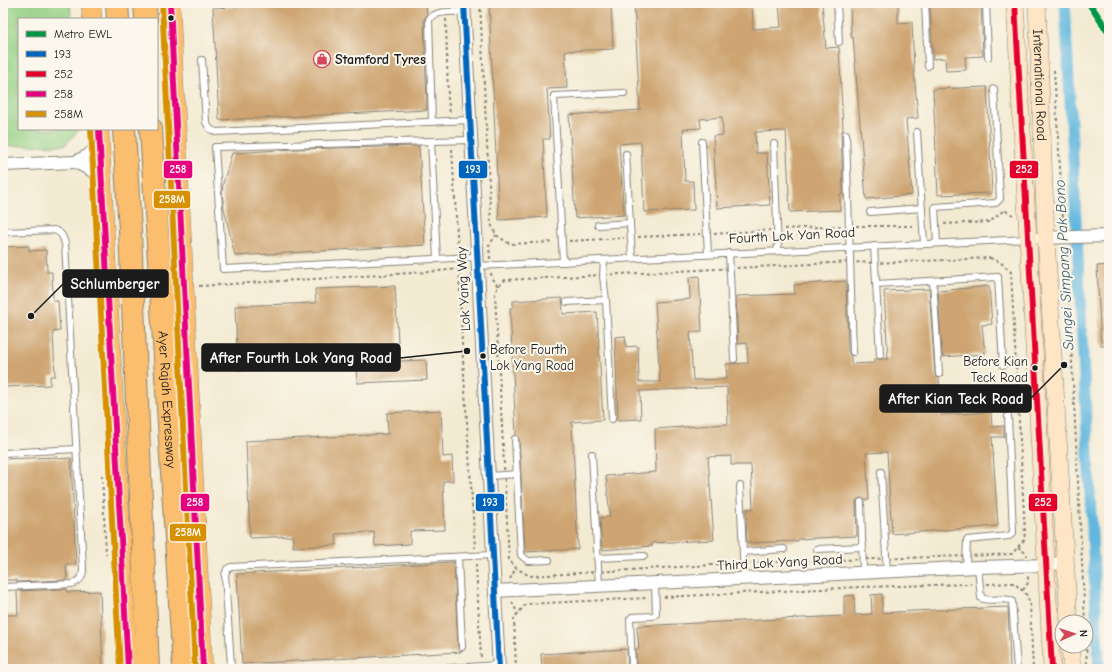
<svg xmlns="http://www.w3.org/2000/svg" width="1112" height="672" font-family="'Comic Neue',sans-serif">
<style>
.green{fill:#94cf84;stroke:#587650}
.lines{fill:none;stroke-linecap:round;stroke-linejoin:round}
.canal{stroke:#62b7df;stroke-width:11}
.building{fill:#cea572}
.lane-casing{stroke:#888377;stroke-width:8}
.street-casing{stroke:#888377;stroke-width:14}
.secondary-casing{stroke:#888377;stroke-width:18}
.primary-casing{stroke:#888377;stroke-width:20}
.highway-casing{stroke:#888377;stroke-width:24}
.path{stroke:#888377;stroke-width:2;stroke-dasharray:3 3;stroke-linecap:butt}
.lane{stroke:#fff;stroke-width:6}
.street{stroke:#fff;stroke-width:12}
.secondary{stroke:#fde5c5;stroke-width:17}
.primary{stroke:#fbbd6e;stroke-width:19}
.highway{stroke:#fbbd6e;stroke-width:22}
.bus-1-casing{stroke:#fbf7ec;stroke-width:9}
.bus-2-casing{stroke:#fbf7ec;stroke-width:9}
.bus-3-casing{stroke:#fbf7ec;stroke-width:9}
.bus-4-casing{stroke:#fbf7ec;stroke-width:9}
.bus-1{stroke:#0065bd;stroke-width:6}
.bus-2{stroke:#e4002b;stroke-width:6}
.bus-3{stroke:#e5007d;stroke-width:6}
.bus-4{stroke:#d69104;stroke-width:6}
.metro-1-casing{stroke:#fbf7ec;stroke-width:10}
.metro-1{stroke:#009645;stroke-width:7}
.bus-dot{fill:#1c1c1c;stroke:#fbf7ec;stroke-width:1.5}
.labels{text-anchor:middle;stroke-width:4;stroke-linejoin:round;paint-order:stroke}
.bus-label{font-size:13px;fill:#1c1c1c;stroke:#fbf7ec;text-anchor:start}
.poi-label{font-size:14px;font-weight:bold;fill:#1c1c1c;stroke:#fbf7ec;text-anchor:start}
.street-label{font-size:14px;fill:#1c1c1c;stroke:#fbf7ec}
.water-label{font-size:15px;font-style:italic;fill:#385a6a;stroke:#fbf7ec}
.leader{fill:none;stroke:#1c1c1c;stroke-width:1.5}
.callout-dot{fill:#1c1c1c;stroke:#fbf7ec;stroke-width:1.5}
.callout{fill:#1c1c1c;stroke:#1c1c1c;stroke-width:1.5}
.callout-label{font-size:15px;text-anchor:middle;font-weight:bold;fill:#fff}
.line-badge{stroke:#fbf7ec;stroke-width:1.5}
.badge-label{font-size:11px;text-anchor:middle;font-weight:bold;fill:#fff}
</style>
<rect width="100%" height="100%" fill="#fbf7ec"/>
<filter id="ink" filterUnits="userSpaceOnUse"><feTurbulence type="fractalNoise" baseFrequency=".025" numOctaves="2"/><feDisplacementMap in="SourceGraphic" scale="8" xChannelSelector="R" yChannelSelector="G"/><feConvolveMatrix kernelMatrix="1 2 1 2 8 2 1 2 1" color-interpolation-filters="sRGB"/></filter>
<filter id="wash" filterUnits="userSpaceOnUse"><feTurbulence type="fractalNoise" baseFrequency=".012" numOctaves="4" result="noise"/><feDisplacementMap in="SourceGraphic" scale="16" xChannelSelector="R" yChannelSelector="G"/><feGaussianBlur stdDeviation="0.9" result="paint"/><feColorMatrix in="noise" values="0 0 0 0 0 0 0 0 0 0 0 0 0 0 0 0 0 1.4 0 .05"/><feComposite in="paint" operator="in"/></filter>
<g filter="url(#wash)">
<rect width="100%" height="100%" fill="#f3ead2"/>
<!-- green -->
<polygon class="green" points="3,3 70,3 71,19 19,19 19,129 78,129 78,131 65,145 3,146"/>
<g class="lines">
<!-- canal -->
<polyline class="canal" points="1065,3 1099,669"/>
</g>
<g id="blocks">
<!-- building -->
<g class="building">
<polygon points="311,3 426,3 427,15 424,19 427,110 219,120 213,8"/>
<polygon points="489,3 611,3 613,49 565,51 567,88 547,89 550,139 543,139 547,217 499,220"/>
<polygon points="634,3 752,3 753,29 781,27 779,3 822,3 826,48 839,47 843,130 841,132 843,194 840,194 840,210 790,212 786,131 755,132 756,153 767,153 770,205 717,208 713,136 723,135 722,117 700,119 701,128 683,129 685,181 693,181 694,210 644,212 641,142 619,144 624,215 575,218 569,115 640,110"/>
<polygon points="850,3 898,3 898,23 912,22 914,71 918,118 906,119 912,195 866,199 853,37 851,37"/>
<polygon points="930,3 981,3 983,56 965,57 966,70 946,71 945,58 933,59"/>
<polygon points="987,87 992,193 938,195 933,89"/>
<polygon points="419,146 425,245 235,256 224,208 222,192 223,184 232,153 296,149"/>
<polygon points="29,246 29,251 46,250 47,272 52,272 53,301 58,301 60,331 53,332 55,376 50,376 50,385 3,387 3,247"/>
<polygon points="1109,265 1109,345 1101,346 1097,266"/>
<polygon points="699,276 702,332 690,332 693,380 727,379 726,364 748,363 747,343 738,344 736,296 795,294 794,285 846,281 848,352 851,356 851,364 874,363 874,359 888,359 884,291 929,289 935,374 936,377 939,378 941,415 991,412 992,427 1004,426 1004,437 992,437 998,526 892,534 887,452 866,453 869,500 865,500 860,498 856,501 857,536 798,539 798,541 747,543 746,509 753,509 751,465 731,465 731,456 708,457 714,540 652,543 652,546 602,550 600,518 610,517 606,476 656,472 655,429 728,424 727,387 640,391 641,419 618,420 615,337 625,336 626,347 638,346 639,382 660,382 655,302 690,299 689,277"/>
<polygon points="395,286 399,361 426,360 427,380 357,383 356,365 238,370 235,306 316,303 315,289"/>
<polygon points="989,286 992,324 982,325 985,354 942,357 938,291"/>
<polygon points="562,298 563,314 597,312 603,420 572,422 578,549 525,552 519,439 516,435 510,308 513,307 513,301"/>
<polygon points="441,410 443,457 452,456 453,481 443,481 445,530 410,531 410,544 375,546 374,532 336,534 337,545 293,547 293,536 250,538 246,441 388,434 387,413"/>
<polygon points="57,457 57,459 71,458 76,564 66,564 67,580 17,582 17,580 3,580 3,459"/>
<polygon points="454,562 458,647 461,652 242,664 237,574"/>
<polygon points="67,589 67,592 100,591 103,669 3,669 3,615 18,615 17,591"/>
<polygon points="882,594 882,613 912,611 1008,607 1010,669 636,669 636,649 639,649 637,626 844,616 844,596 854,595 855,615 872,614 871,595"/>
<polygon points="627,649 628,669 542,669 541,654"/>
</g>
</g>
</g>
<g filter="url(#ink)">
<use href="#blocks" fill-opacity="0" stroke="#888377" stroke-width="1"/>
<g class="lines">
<!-- lane casing -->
<g class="lane-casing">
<g id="lane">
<polyline points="837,3 839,42"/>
<polyline points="925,3 928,66"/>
<polyline points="986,3 988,57"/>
<polyline points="202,60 206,122 210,129 216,132 469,120"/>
<path d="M 432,122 L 429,19 C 437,10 453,12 464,12"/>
<polyline points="917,132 924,244"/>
<polyline points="846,134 853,352"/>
<polyline points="470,140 215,147 223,269 476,257"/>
<polyline points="431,141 437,259"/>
<polyline points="702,142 708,254"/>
<polyline points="774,144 778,251"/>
<polyline points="626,154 632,258"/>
<polyline points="870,212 922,208"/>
<polyline points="598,225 630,223"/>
<path d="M 3,232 L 54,230 C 61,232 63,236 65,244 L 83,569 C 83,577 80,581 72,584 L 3,587"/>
<polyline points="937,243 935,207 996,203 1000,199 994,89"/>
<polyline points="874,246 880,355"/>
<polyline points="729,253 734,359"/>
<polyline points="604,260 603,276 606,300 612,419"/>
<polyline points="563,262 554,96 624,93"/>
<polyline points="477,266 1027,239"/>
<polyline points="933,281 939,374"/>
<polyline points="876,284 998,277 1003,365"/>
<polyline points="567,302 606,300"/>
<polyline points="515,439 521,555 528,561 549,560"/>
<polyline points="3,453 76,449"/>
<polyline points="592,454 599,586"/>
<polyline points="881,472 887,572"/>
<polyline points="488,476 517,474"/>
<polyline points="740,486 744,578"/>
<polyline points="861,502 863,573"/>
<polyline points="817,549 863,547"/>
<polyline points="743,552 784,549"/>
<polyline points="458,557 462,647"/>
<polyline points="597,558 644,556"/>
<polyline points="966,567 967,540 1009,536 1013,533 1008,416"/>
<path d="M 978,567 L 981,598 C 991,603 1003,596 1012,601 L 1017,669"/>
<polyline points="231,665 225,575 227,569 231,567 492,555"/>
<polyline points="437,669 498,665"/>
<polyline points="632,669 630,619 632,617 653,616 656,614 655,584"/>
</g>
</g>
<!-- street casing -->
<g class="street-casing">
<g id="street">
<polyline points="464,3 499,669"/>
<polyline points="75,162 91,170 102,181"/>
<polyline points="3,165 75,162 89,155 100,142"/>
<polyline points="1040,238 1109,236"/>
<polyline points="495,591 978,567 1046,565 1066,562"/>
</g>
</g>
<!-- secondary casing -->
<g class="secondary-casing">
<g id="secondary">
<polyline points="1015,3 1052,669"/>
<path id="s1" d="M 1037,3 L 1046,238 L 1069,622"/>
<polyline points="1070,646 1072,669"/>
</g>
</g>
<!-- primary casing -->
<g class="primary-casing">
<g id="primary">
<polyline points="91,3 92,19"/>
<polyline points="170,3 203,669"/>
<polyline points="99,129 128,669"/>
</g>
</g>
<!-- highway casing -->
<g class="highway-casing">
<g id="highway">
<polyline points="117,3 118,19"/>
<polyline points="145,3 146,19"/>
<polyline points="124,129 130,231 148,669"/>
<path id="s2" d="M 151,129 L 184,669"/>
</g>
</g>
<!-- path -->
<g class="path">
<polyline points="480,3 491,224 496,235 510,244 554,242"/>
<polyline points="446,19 448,99 450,113"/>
<polyline points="1054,70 1063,217"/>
<polyline points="452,149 458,250"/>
<polyline points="944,224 990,222 1004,210 1013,215"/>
<polyline points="856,226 916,226"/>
<polyline points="784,229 842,226"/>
<polyline points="714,234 770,230"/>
<polyline points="638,237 700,234"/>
<polyline points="569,241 624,238"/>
<polyline points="1065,253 1068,282 1085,622"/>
<polygon points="990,258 1000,262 1011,272 1025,533 1024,540 1012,554 966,556 744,563 530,576 516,568 509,560 495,294 498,286 505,280 851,262 875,263"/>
<polyline points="490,259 489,246 496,235"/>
<polyline points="459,265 462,344 475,548"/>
<polyline points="491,273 492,279 498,286"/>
<polyline points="199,286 428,272 459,269"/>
<polyline points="102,475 106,554"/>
<polyline points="1018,547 1027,554 1027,556"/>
<polyline points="476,564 481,658"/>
<polyline points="510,579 516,568"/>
<polyline points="987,584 1014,583 1026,594 1030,603 1033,669"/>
<polyline points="1023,590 1028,583 1028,576"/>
<polyline points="664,597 860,587 971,584"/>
<polyline points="512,602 518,614"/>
<polyline points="1086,643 1087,669"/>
<polyline points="516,669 514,618 526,604 647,598"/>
</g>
<!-- lane -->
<use href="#lane" class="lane"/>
<!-- street -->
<use href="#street" class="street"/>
<!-- secondary -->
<use href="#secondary" class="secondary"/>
<!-- primary -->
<use href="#primary" class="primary"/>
<!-- highway -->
<use href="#highway" class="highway"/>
<!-- bus-1 casing -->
<g class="bus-1-casing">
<polyline id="bus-1" points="464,3 499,669"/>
</g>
<!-- bus-2 casing -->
<g class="bus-2-casing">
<polyline id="bus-2" points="1015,3 1052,669"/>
</g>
<!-- bus-3 casing -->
<g class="bus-3-casing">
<g id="bus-3">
<polyline points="170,3 203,669"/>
<polyline points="99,129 128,669"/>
</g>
</g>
<!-- bus-4 casing -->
<g class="bus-4-casing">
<g id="bus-4">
<polyline points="162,3 195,669"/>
<polyline points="91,129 120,669"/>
</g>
</g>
<!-- bus-1 -->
<use href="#bus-1" class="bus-1"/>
<!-- bus-2 -->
<use href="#bus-2" class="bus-2"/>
<!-- bus-3 -->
<use href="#bus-3" class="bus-3"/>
<!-- bus-4 -->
<use href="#bus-4" class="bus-4"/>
<!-- metro-1 casing -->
<g class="metro-1-casing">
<polyline id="metro-1" points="1089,3 1109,33"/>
</g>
<!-- metro-1 -->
<use href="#metro-1" class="metro-1"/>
</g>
</g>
<!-- icons -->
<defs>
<g id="shop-ring" transform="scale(0.9)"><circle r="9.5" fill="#fbf7ec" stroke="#d1495b" stroke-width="1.5"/><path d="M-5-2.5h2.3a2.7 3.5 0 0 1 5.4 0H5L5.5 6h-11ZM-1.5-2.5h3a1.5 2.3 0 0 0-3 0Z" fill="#d1495b"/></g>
</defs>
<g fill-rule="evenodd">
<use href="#shop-ring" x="322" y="59"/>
</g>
<!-- markers -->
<g class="bus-dot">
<circle cx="171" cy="18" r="3.5"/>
<circle cx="483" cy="356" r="3.5"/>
<circle cx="1035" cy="368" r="3.5"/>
</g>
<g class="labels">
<!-- bus labels -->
<g class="bus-label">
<text x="490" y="354">Before Fourth<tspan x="490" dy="16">Lok Yang Road</tspan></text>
<text x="1028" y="366" text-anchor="end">Before Kian<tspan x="1028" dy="16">Teck Road</tspan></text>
</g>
<!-- poi labels -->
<g class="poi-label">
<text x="335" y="64">Stamford Tyres</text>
</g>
<!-- street labels -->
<g class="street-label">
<text dy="5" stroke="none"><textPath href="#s1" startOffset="82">International Road</textPath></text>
<text transform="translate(792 235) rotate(-3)" y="5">Fourth Lok Yan Road</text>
<text transform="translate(463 289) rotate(-93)" y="5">Lok Yang Way</text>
<text dy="5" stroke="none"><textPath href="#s2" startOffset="271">Ayer Rajah Expressway</textPath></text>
<text transform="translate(780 562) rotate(-3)" y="5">Third Lok Yang Road</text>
</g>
<!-- water labels -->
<g class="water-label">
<text transform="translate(1064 265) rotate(-93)" y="5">Sungei Simpang Pak Bono</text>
</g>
</g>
<!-- callouts -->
<path class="leader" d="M31 316L63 284M467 351L400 358M1064 365L1031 398"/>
<g class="callout-dot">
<circle cx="31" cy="316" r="4"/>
<circle cx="467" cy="351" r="4"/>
<circle cx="1064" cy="365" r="4"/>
</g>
<g class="callout">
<rect x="63" y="270" width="105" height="27" rx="4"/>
<rect x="202" y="344" width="198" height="27" rx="4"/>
<rect x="880" y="385" width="151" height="27" rx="4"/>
</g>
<g class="callout-label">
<text x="115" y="289">Schlumberger</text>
<text x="301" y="363">After Fourth Lok Yang Road</text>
<text x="956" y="404">After Kian Teck Road</text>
</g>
<g class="line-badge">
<rect x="163" y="160" width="30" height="19" rx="4" fill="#e5007d"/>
<rect x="458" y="160" width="30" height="19" rx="4" fill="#0065bd"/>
<rect x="1009" y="160" width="30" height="19" rx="4" fill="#e4002b"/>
<rect x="153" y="190" width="38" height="19" rx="4" fill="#d69104"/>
<rect x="180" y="493" width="30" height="19" rx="4" fill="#e5007d"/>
<rect x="475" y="493" width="30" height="19" rx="4" fill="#0065bd"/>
<rect x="1028" y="493" width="30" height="19" rx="4" fill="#e4002b"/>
<rect x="169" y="523" width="38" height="19" rx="4" fill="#d69104"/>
</g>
<g class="badge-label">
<text x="178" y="173">258</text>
<text x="473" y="173">193</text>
<text x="1024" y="173">252</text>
<text x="172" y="203">258M</text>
<text x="195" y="506">258</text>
<text x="490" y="506">193</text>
<text x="1043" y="506">252</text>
<text x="188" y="536">258M</text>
</g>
<!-- margin -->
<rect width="1112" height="672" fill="none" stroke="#fbf7ec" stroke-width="16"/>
<!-- legend -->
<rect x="18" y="18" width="140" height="112" fill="#fbf7ec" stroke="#a29f99"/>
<rect x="26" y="31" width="20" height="6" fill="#009645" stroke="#a29f99"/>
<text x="54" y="38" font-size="12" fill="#1c1c1c">Metro EWL</text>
<rect x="26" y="51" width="20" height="6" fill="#0065bd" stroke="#a29f99"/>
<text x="54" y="58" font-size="12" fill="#1c1c1c">193</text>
<rect x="26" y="71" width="20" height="6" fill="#e4002b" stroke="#a29f99"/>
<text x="54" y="78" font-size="12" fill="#1c1c1c">252</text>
<rect x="26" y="91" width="20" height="6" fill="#e5007d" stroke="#a29f99"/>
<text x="54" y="98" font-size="12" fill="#1c1c1c">258</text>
<rect x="26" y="111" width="20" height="6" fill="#d69104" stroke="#a29f99"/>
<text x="54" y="118" font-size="12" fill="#1c1c1c">258M</text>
<!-- north arrow -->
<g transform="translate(1074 634) rotate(87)"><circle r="19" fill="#fbf7ec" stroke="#a29f99"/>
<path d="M0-3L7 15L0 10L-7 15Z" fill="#d1495b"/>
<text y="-6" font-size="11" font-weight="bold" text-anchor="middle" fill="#1c1c1c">N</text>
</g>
</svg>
